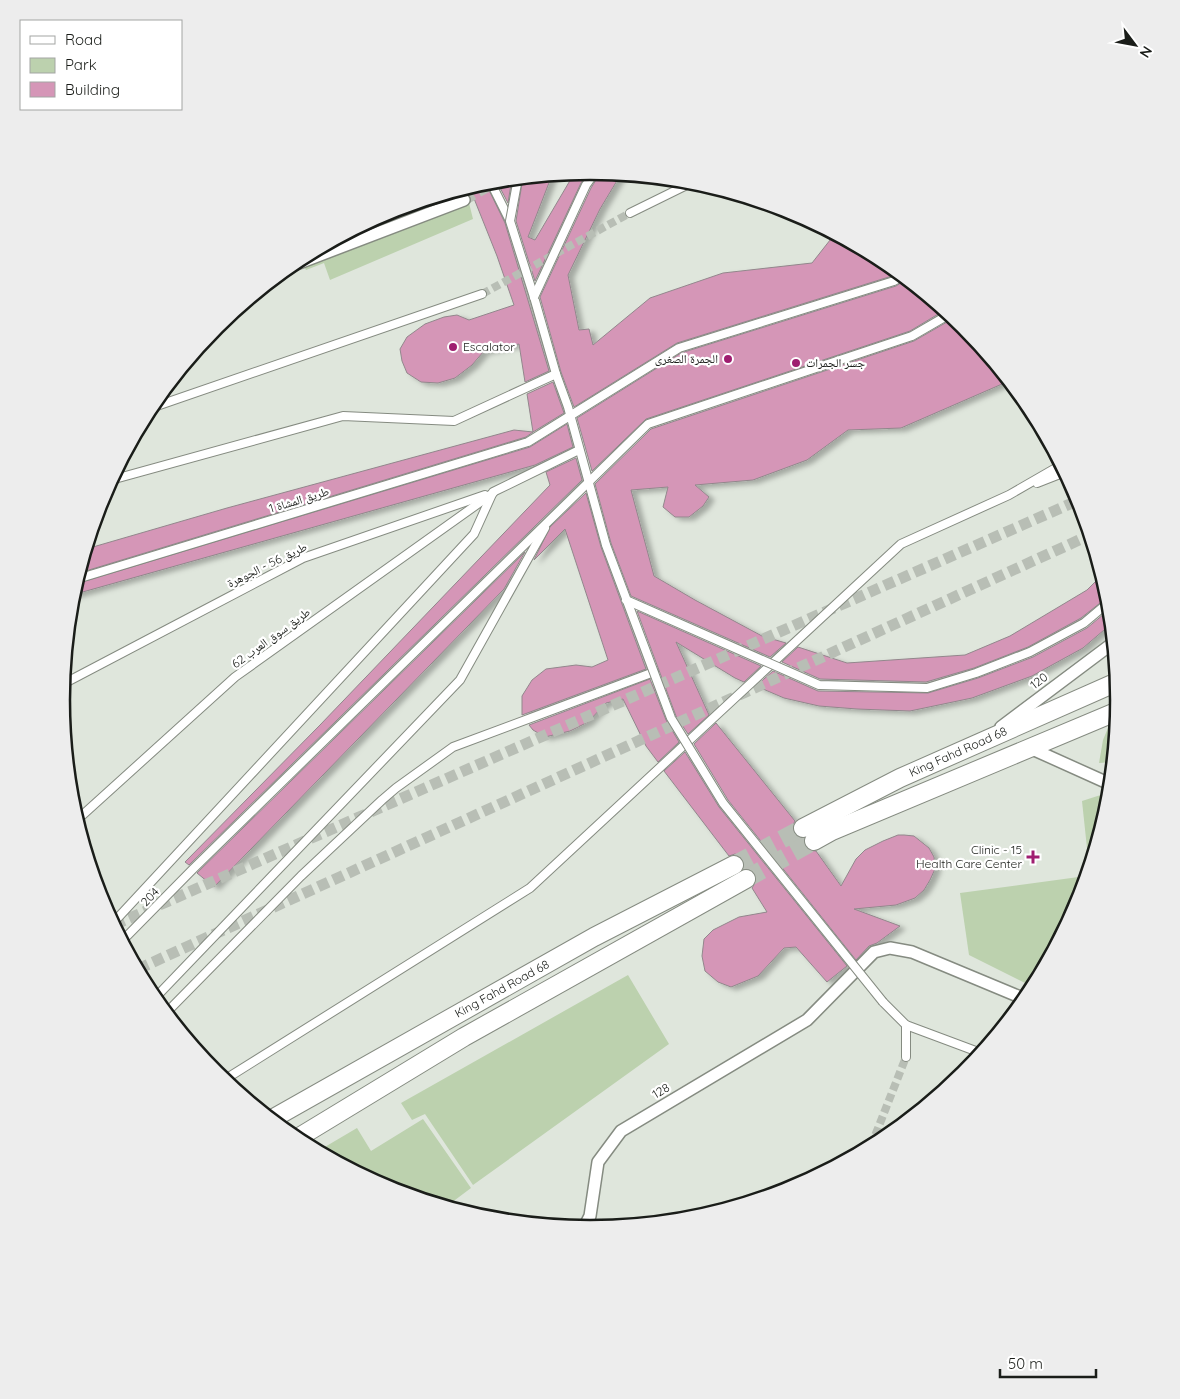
<svg xmlns="http://www.w3.org/2000/svg" width="1180" height="1399" font-family="Quicksand,'Noto Naskh Arabic',sans-serif">
<style>
.park{fill:#bcd1ae}
.building{fill:#d596b7;stroke:#92878c;filter:url(#shadow)}
.lines{fill:none;stroke-linecap:round;stroke-linejoin:round}
.pedestrian-tunnel{stroke:#b8beb5;stroke-width:8;stroke-dasharray:8 4;stroke-linecap:butt}
.minor-tunnel{stroke:#b8beb5;stroke-width:11;stroke-dasharray:11 5.5;stroke-linecap:butt}
.primary-tunnel{stroke:#b8beb5;stroke-width:18;stroke-dasharray:18 9;stroke-linecap:butt}
.pedestrian-casing{stroke:#858b81;stroke-width:10}
.minor-casing{stroke:#858b81;stroke-width:14}
.primary-casing{stroke:#858b81;stroke-width:20}
.pedestrian{stroke:#fff;stroke-width:8}
.minor{stroke:#fff;stroke-width:11}
.primary{stroke:#fff;stroke-width:18}
.pedestrian-bridge-casing{stroke:#858b81;stroke-width:10;stroke-linecap:butt}
.pedestrian-bridge{stroke:#fff;stroke-width:8}
.poi-dot{fill:#9f1e70;stroke:#fff;stroke-width:2}
.labels{text-anchor:middle;stroke-width:4.5;stroke-linejoin:round;paint-order:stroke}
.poi-label{font-size:12px;fill:#1a1d19;stroke:#fff;text-anchor:start}
.street-label{font-size:12px;fill:#1a1d19;stroke:#fff}
.rim{fill:none;stroke:#1a1d19;stroke-width:2.5}
</style>
<defs>
<filter id="shadow"><feDropShadow dx="5.5" dy="3" stdDeviation="2.5" flood-color="#0004"/></filter>
</defs>
<rect width="100%" height="100%" fill="#dfe6dc"/>
<!-- park -->
<g class="park">
<polygon points="465,187 473,219 330,280 324,263 306,270 299,258 388,211"/>
<polygon points="1116,724 1113,762 1099,763 1103,740 1108,728"/>
<polygon points="1110,792 1109,803 1089,867 1082,801"/>
<polygon points="1086,876 1078,902 1033,987 969,955 960,893"/>
<polygon points="628,975 669,1044 473,1185 425,1114 412,1120 401,1103"/>
<polygon points="423,1119 471,1188 447,1206 387,1188 318,1151 357,1128 371,1151"/>
</g>
<!-- building -->
<g class="building">
<polygon points="589,171 581,183 535,281 516,221 523,177 552,175 528,237 535,240 575,172"/>
<polygon points="601,172 621,174 600,209 568,275 579,330 589,329 593,345 650,298 723,273 812,263 834,235 838,235 884,260 899,272 892,276 677,343 574,407 561,372 540,297 591,188"/>
<polygon points="512,178 508,203 496,180"/>
<polygon points="485,182 505,223 549,371 525,382 519,344 484,351 472,365 455,378 438,383 421,382 407,373 402,361 400,349 407,337 425,324 444,317 457,315 469,320 514,305 497,256 469,186"/>
<polygon points="907,279 945,310 910,331 646,419 592,471 577,418 681,353 896,286"/>
<polygon points="954,318 964,326 1009,381 901,428 848,430 807,460 753,480 695,485 709,497 703,506 689,517 675,517 663,507 668,487 631,490 654,576 695,600 762,636 786,643 770,657 631,596 611,543 595,484 651,429 914,341"/>
<polygon points="553,382 564,413 533,432 527,394"/>
<polygon points="567,424 573,447 535,465 72,595 75,584 530,447"/>
<polygon points="514,430 533,432 526,437 79,573 86,549 227,508"/>
<polygon points="576,458 582,480 189,865 185,862 320,725 550,485 546,472"/>
<polygon points="586,493 601,547 646,669 522,715 522,696 532,680 546,669 576,665 592,667 608,660 565,529 534,560 550,527"/>
<polygon points="525,552 504,589 214,887 197,873"/>
<polygon points="1102,575 1109,596 1081,618 1028,647 974,668 926,682 820,679 782,662 798,647 847,663 965,655 1010,636 1087,590"/>
<polygon points="1110,609 1111,624 1083,648 1032,676 972,698 910,711 857,709 819,706 784,698 756,686 773,671 818,691 928,693 978,678 1033,657 1087,628"/>
<polygon points="637,611 761,666 744,682 735,678 676,642 709,715 688,734 676,716"/>
<polygon points="650,679 666,720 679,742 658,762 646,746 623,699 606,703 588,722 570,731 545,737 533,730 529,725"/>
<polygon points="716,723 795,821 792,827 794,833 798,837 804,838 805,846 808,850 816,851 841,886 856,859 865,850 883,841 898,835 904,835 914,836 929,848 934,857 935,869 930,880 924,890 915,898 896,905 854,909 900,926 877,943 869,946 856,960 728,800 694,744"/>
<polygon points="685,752 719,807 847,966 827,982 796,947 784,948 758,976 731,987 718,982 705,971 702,956 704,939 713,930 739,917 767,912 752,888 757,880 755,873 751,870 744,869 744,861 740,856 735,854 729,856 664,771"/>
</g>
<g class="lines">
<!-- pedestrian-tunnel -->
<g class="pedestrian-tunnel">
<polyline points="482,294 630,213"/>
<polyline points="871,1146 906,1057"/>
</g>
<!-- minor-tunnel -->
<g class="minor-tunnel">
<polyline points="464,200 499,180"/>
<polyline points="114,925 1079,500"/>
<polyline points="138,969 1090,535"/>
</g>
<!-- primary-tunnel -->
<g class="primary-tunnel">
<polyline points="734,865 803,828"/>
<polyline points="746,879 814,841"/>
</g>
<!-- pedestrian casing -->
<g class="pedestrian-casing">
<g id="pedestrian">
<polyline points="490,181 510,221"/>
<polyline points="630,213 695,181"/>
<polyline points="534,297 556,374 568,407 606,545"/>
<polyline points="148,409 482,294"/>
<polyline points="111,480 343,416 454,421 556,374"/>
<polyline points="1037,483 1065,472"/>
<polyline points="77,579 528,442 679,348 894,281 903,276"/>
<polyline points="63,684 303,558 485,495"/>
<polyline points="77,820 235,677 493,493"/>
<polyline points="113,923 474,534 493,492 579,450"/>
<polyline points="122,941 193,869 648,424 912,336 950,314"/>
<polyline points="155,998 460,680 545,528"/>
<polyline points="883,1002 906,1025 981,1053"/>
<polyline points="166,1013 301,876 382,800 396,788 453,747 654,672"/>
<polyline points="906,1057 906,1025"/>
<polyline points="224,1080 530,888 901,544 1009,495 1061,465"/>
</g>
</g>
<!-- minor casing -->
<g class="minor-casing">
<g id="minor">
<polyline points="286,268 464,200"/>
<polyline points="1001,727 1113,643"/>
<polyline points="1030,748 1110,784"/>
<polyline points="584,1228 590,1216 598,1162 621,1131 807,1020 874,952 890,948 912,952 1025,999"/>
</g>
</g>
<!-- primary casing -->
<g class="primary-casing">
<g id="primary">
<polyline points="803,828 900,778 1117,682"/>
<polyline points="814,841 832,831 1118,711"/>
<polyline points="272,1119 594,937 734,865"/>
<polyline points="296,1139 464,1037 746,879"/>
</g>
</g>
<!-- pedestrian -->
<use href="#pedestrian" class="pedestrian"/>
<!-- minor -->
<use href="#minor" class="minor"/>
<!-- primary -->
<use href="#primary" class="primary"/>
<!-- pedestrian-bridge casing -->
<g class="pedestrian-bridge-casing">
<g id="pedestrian-bridge">
<polyline points="518,178 510,221 534,297"/>
<polyline points="534,297 586,185 596,171"/>
<polyline points="606,545 671,718 723,803 883,1002"/>
<polyline points="626,600 819,685 927,688 976,673 1030,652 1084,623 1109,602"/>
</g>
</g>
<!-- pedestrian-bridge -->
<use href="#pedestrian-bridge" class="pedestrian-bridge"/>
</g>
<!-- markers -->
<g class="poi-dot">
<circle cx="453" cy="347" r="5"/>
<circle cx="728" cy="359" r="5"/>
<circle cx="796" cy="363" r="5"/>
<path d="M1030.5 849.5h5v5h5v5h-5v5h-5v-5h-5v-5h5z"/>
</g>
<g class="labels">
<!-- poi labels -->
<g class="poi-label">
<text x="463" y="351">Escalator</text>
<text x="718" y="363" text-anchor="end">الجمرة الصغرى</text>
<text x="806" y="367">جسر الجمرات</text>
<text x="1022" y="854" text-anchor="end">Clinic - 15<tspan x="1022" dy="14">Health Care Center</tspan></text>
</g>
<!-- street labels -->
<g class="street-label">
<text transform="translate(299 500) rotate(-17)" y="4">طريق المشاة 1</text>
<text transform="translate(267 565) rotate(-26)" y="4">طريق 56 - الجوهرة</text>
<text transform="translate(271 638) rotate(-36)" y="4">طريق سوق العرب 62</text>
<text transform="translate(1039 681) rotate(-37)" y="4">120</text>
<text transform="translate(958 752) rotate(-24)" y="4">King Fahd Road 68</text>
<text transform="translate(150 897) rotate(-46)" y="4">204</text>
<text transform="translate(502 989) rotate(-29)" y="4">King Fahd Road 68</text>
<text transform="translate(661 1091) rotate(-31)" y="4">128</text>
</g>
</g>
<!-- crop -->
<path d="M0 0H1180V1399H0ZM70 700a520 520 0 1 1 1040 0a520 520 0 1 1-1040 0Z" fill="#ededed" fill-rule="evenodd"/>
<path class="rim" d="M70 700a520 520 0 1 1 1040 0a520 520 0 1 1-1040 0Z"/>
<!-- legend -->
<rect x="20" y="20" width="162" height="90" fill="#ffffff" stroke="#a3a5a3"/>
<rect x="30" y="36" width="25" height="8" fill="#ffffff" stroke="#a3a5a3"/>
<text x="65" y="45" font-size="15" fill="#1a1d19">Road</text>
<rect x="30" y="58" width="25" height="15" fill="#bcd1ae" stroke="#a3a5a3"/>
<text x="65" y="70" font-size="15" fill="#1a1d19">Park</text>
<rect x="30" y="82" width="25" height="15" fill="#d596b7" stroke="#a3a5a3"/>
<text x="65" y="95" font-size="15" fill="#1a1d19">Building</text>
<!-- north arrow -->
<g transform="translate(1135 45) rotate(122)" stroke="#ffffff" stroke-width="4" paint-order="stroke">
<path d="M0-4L9 19L0 12L-9 19Z" fill="#1a1d19"/>
<text y="-8" font-size="14" font-weight="bold" text-anchor="middle" fill="#1a1d19">N</text>
</g>
<!-- scale -->
<path d="M1000 1369v8h96v-8" fill="none" stroke="#1a1d19" stroke-width="2.5"/>
<text x="1008" y="1369" font-size="15" fill="#1a1d19" stroke="#ffffff" stroke-width="4" paint-order="stroke">50 m</text>
</svg>
